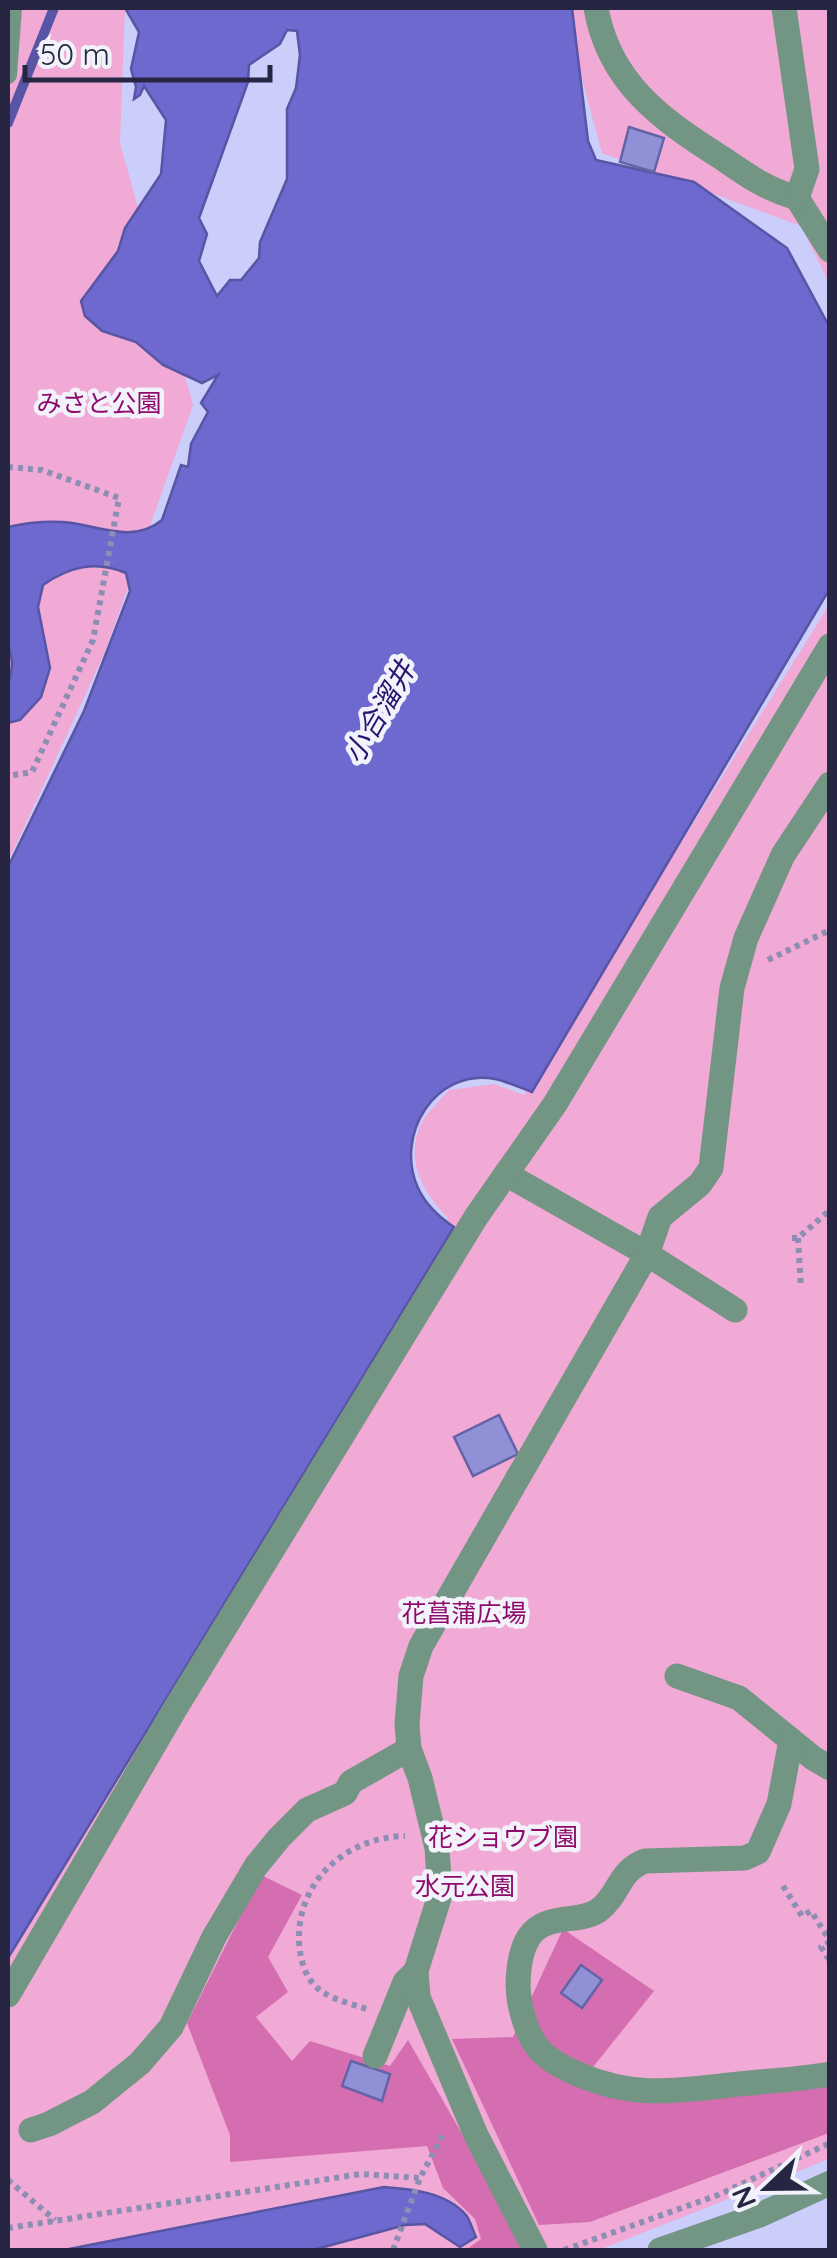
<svg xmlns="http://www.w3.org/2000/svg" width="837" height="2258" font-family="Quicksand,'Noto Sans JP',sans-serif">
<style>
.green{fill:#f1a9d5}
.forest{fill:#d56eb0}
.water{fill:#6d69ce;stroke:#5855a4;stroke-width:2.5;fill-rule:evenodd}
.lines{fill:none;stroke-linecap:round;stroke-linejoin:round}
.stream{stroke:#5855a4;stroke-width:10}
.building{fill:#8f90d6;stroke:#6463a6;stroke-width:2.5}
.path{stroke:#8c8eb4;stroke-width:6;stroke-dasharray:5 5;stroke-linecap:butt}
.service{stroke:#739684;stroke-width:18}
.pedestrian{stroke:#739684;stroke-width:25}
.minor{stroke:#739684;stroke-width:25}
.labels{text-anchor:middle;stroke-width:9;stroke-linejoin:round;paint-order:stroke}
.park-label{font-size:25px;fill:#8e0b6c;stroke:#f1f2fa}
.water-label{font-size:28px;font-style:italic;fill:#281470;stroke:#f1f2fa}
</style>
<rect width="100%" height="100%" fill="#cbcdfa"/>
<!-- green -->
<g class="green">
<polygon points="8,8 125,8 120,143 193,405 105,652 8,862"/>
<polygon points="563,8 829,8 829,283 801,226 602,153"/>
<path d="M 829,605 L 829,2159 L 599,2250 L 8,2250 L 8,1934 L 448,1218 C 422,1191 404,1159 422,1122 C 428,1111 441,1100 449,1090 L 494,1084 L 524,1095 Z"/>
</g>
<!-- forest -->
<g class="forest">
<polygon points="261,1875 302,1895 268,1957 288,1992 256,2017 292,2061 310,2041 390,2066 408,2040 529,2250 466,2250 481,2239 475,2219 443,2188 427,2146 230,2162 230,2135 187,2023"/>
<polygon points="563,1929 654,1991 577,2087 665,2103 829,2077 829,2133 590,2222 539,2225 452,2039 513,2037"/>
</g>
<!-- water -->
<g class="water">
<path d="M 125,8 L 572,8 L 588,141 L 596,160 L 694,182 L 787,248 L 829,326 L 829,590 L 532,1092 C 521,1088 508,1082 495,1079 C 435,1068 394,1135 418,1188 C 426,1205 439,1217 454,1227 L 8,1958 L 8,867 L 84,711 L 130,591 L 126,573 C 95,560 69,567 43,585 L 38,607 L 50,668 L 41,697 L 20,720 L 8,723 C 7,712 5,698 8,688 C 11,671 15,663 8,646 L 8,527 C 25,523 45,521 63,522 C 96,524 132,545 162,520 L 181,465 L 188,467 L 191,444 L 208,412 L 201,403 L 218,375 L 202,383 L 163,365 L 136,342 L 102,331 L 85,316 L 81,301 L 118,251 L 125,228 L 161,174 L 166,120 L 144,86 L 140,95 L 134,99 L 136,87 L 131,69 L 139,32 ZM 287,30 L 297,31 L 300,55 L 296,88 L 287,109 L 287,179 L 260,242 L 259,258 L 241,280 L 230,280 L 217,296 L 199,261 L 207,234 L 199,218 L 248,82 L 249,65 L 280,44 Z"/>
<path d="M 384,2187 C 411,2189 446,2192 466,2215 C 470,2220 473,2231 476,2237 L 460,2247 L 425,2224 L 405,2225 L 313,2250 L 64,2250 Z"/>
</g>
<g class="lines">
<!-- stream -->
<polyline class="stream" points="8,123 54,8"/>
</g>
<!-- building -->
<g class="building">
<polygon points="629,127 664,138 654,172 620,162"/>
<polygon points="499,1415 518,1454 473,1476 454,1437"/>
<polygon points="581,1965 602,1980 582,2008 561,1993"/>
<polygon points="351,2061 390,2074 382,2101 342,2086"/>
</g>
<g class="lines">
<!-- path -->
<g class="path">
<polyline points="8,467 42,470 119,498 93,640 32,772 8,776"/>
<polyline points="768,960 830,930"/>
<polyline points="792,1238 798,1238 830,1210"/>
<polyline points="798,1238 801,1288"/>
<polyline points="783,1886 802,1916 811,1911 830,1941"/>
<polyline points="830,1942 821,1947 830,1961"/>
<path d="M 366,2009 C 347,2002 323,1998 311,1981 C 302,1969 299,1951 299,1937 C 299,1878 349,1837 405,1836"/>
<polyline points="8,2180 55,2220"/>
<polyline points="8,2228 361,2174 420,2178"/>
<polyline points="393,2250 420,2178 444,2133"/>
<polyline points="564,2250 718,2195 830,2143"/>
</g>
<!-- service -->
<polyline class="service" points="8,75 13,8"/>
<!-- pedestrian -->
<g class="pedestrian">
<path d="M 596,8 C 609,83 662,120 722,158 C 748,176 766,189 797,198 L 830,250"/>
<polyline points="784,8 807,169 797,198"/>
<polyline points="506,1174 647,1254 735,1310"/>
<polyline points="677,1676 739,1698 813,1758 830,1768"/>
<path d="M 791,1740 L 779,1804 L 758,1852 L 745,1858 L 645,1861 C 618,1871 620,1894 599,1910 C 581,1923 552,1914 534,1931 C 518,1946 516,1983 520,2004 C 529,2046 542,2059 580,2075 C 634,2098 674,2091 730,2085 C 763,2081 797,2080 830,2074"/>
<polyline points="8,1995 175,1709 476,1217 555,1104 830,646"/>
<polyline points="375,2056 405,1982 416,1971"/>
<polyline points="31,2130 49,2124 92,2102 140,2063 171,2027 214,1937 256,1866 279,1838 307,1810 345,1793 351,1782 409,1749"/>
<polyline points="535,2250 476,2135 418,1997 416,1971 440,1895 437,1848 420,1778 409,1749 407,1724 411,1676 421,1646 647,1254 660,1217 700,1184 711,1168 732,988 746,938 783,855 830,784"/>
</g>
<!-- minor -->
<polyline class="minor" points="660,2250 760,2215 830,2183"/>
</g>
<g class="labels">
<!-- park labels -->
<g class="park-label">
<text x="99" y="412">みさと公園</text>
<text x="464" y="1622">花菖蒲広場</text>
<text x="503" y="1846">花ショウブ園</text>
<text x="465" y="1895">水元公園</text>
</g>
<!-- water labels -->
<g class="water-label">
<text transform="translate(379 712) rotate(-60)" y="10">小合溜井</text>
</g>
</g>
<!-- border -->
<rect width="837" height="2258" fill="none" stroke="#262643" stroke-width="20"/>
<!-- north arrow -->
<g transform="translate(767 2188) rotate(248)" stroke="#f1f2fa" stroke-width="8" paint-order="stroke">
<path d="M0-8L18 38L0 25L-18 38Z" fill="#262643"/>
<text y="-15" font-size="28" font-weight="bold" text-anchor="middle" fill="#262643">N</text>
</g>
<!-- scale -->
<path d="M25 65v15h245v-15" fill="none" stroke="#262643" stroke-width="5"/>
<text x="40" y="65" font-size="30" fill="#262643" stroke="#f1f2fa" stroke-width="8" paint-order="stroke">50 m</text>
</svg>
